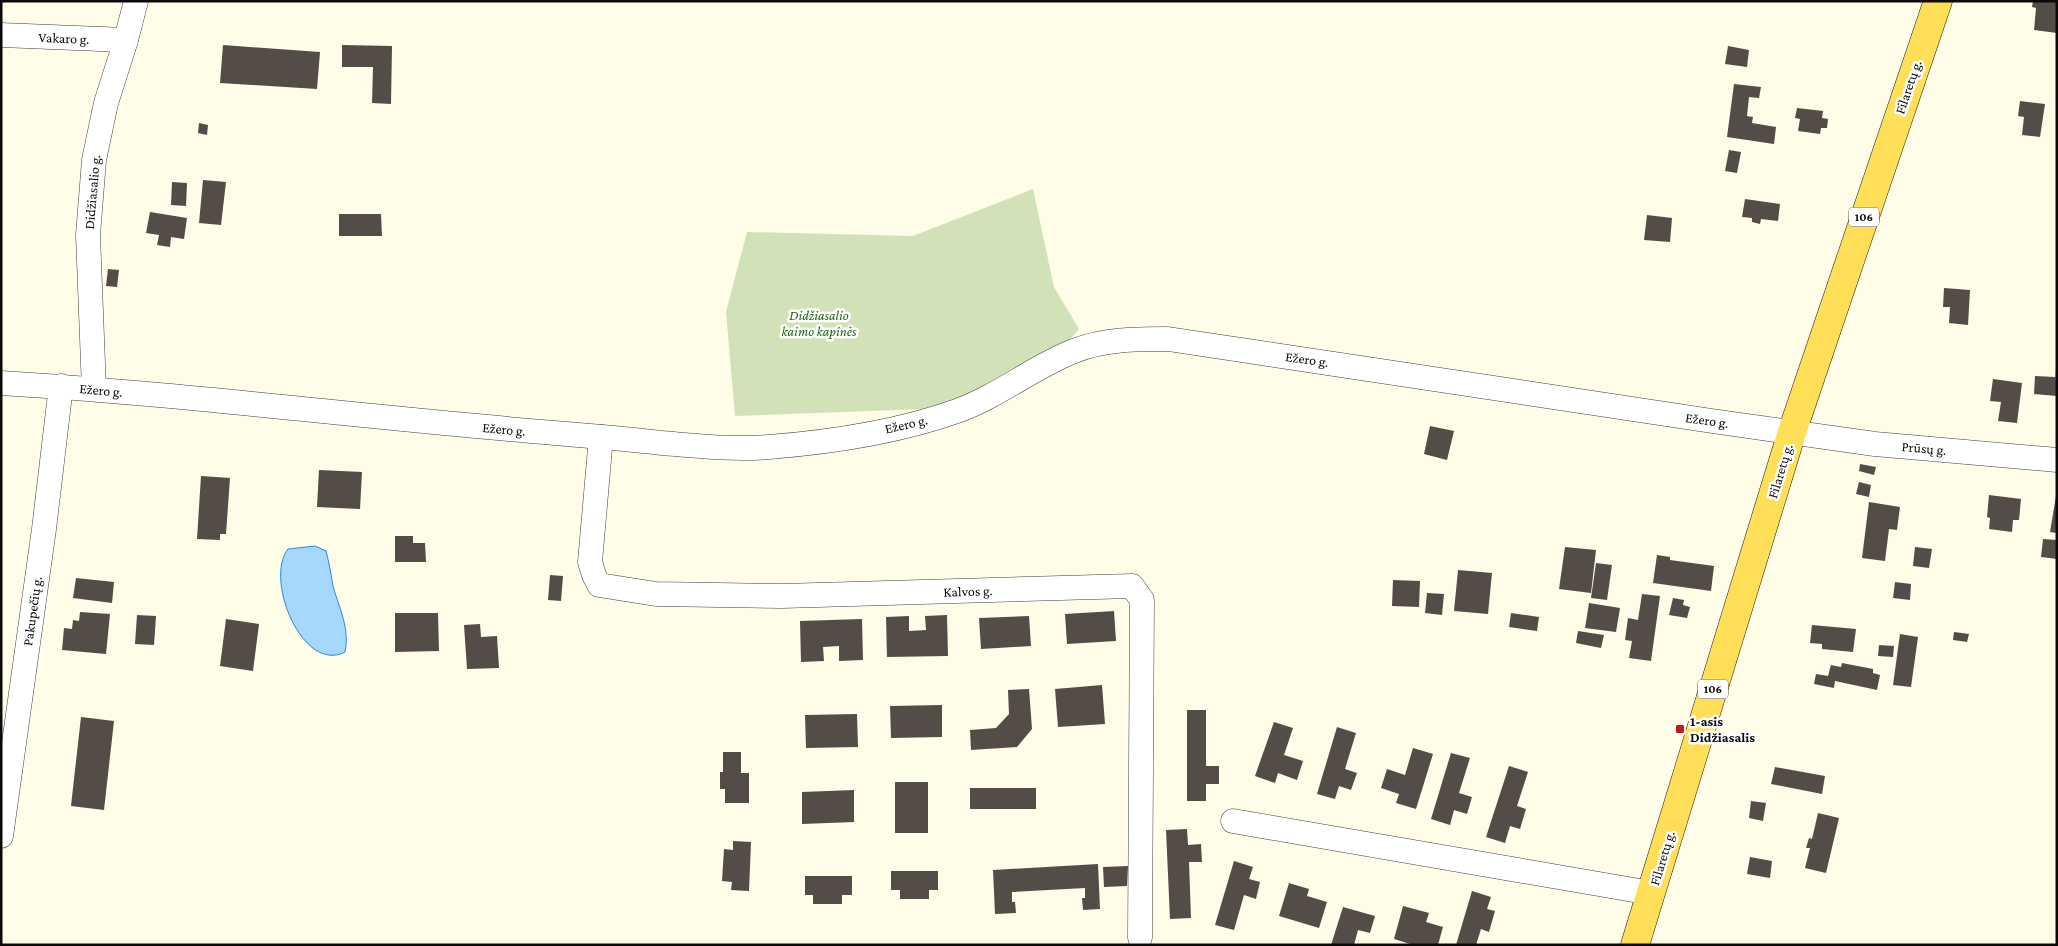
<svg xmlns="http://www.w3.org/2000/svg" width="2058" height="946" font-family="'Crimson Pro',serif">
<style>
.cemetery{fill:#d2e2b8}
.water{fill:#a6d8fc;stroke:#2689db}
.building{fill:#544c46}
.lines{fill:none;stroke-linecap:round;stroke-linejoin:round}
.minor-casing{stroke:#3d3d3d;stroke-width:25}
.major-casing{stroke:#1b1b1b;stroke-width:29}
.minor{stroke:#fff;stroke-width:24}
.major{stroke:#ffdf58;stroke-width:28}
.poi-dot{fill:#c71716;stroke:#fff;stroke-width:2}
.labels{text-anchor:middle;stroke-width:5;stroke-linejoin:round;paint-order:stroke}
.shield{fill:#fff;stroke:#545454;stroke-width:1}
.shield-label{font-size:12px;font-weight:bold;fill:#0a0a0a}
.street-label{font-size:14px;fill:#0a0a0a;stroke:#fff}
.park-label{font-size:14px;font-style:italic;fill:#226716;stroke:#fff}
.poi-label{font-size:14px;font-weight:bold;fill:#0a0a0a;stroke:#fff;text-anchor:start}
</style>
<rect width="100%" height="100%" fill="#fffce8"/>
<!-- cemetery -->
<polygon class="cemetery" points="1033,189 1054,287 1079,329 1067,343 1041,353 983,389 924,409 735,416 726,312 747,232 913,236"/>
<!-- water -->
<path class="water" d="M 315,546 L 326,551 C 329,562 331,574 333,586 C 339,608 350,628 345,652 C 303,674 264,580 288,549 Z"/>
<!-- building -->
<g class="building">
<polygon points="2033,1 2057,1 2057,33 2034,30 2036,8 2032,7"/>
<polygon points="223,45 320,52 317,89 220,83"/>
<polygon points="342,45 392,46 391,104 372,103 373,67 342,67"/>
<polygon points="1728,46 1749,50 1747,67 1725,64"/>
<polygon points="1734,84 1761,87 1759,98 1749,97 1747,116 1753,117 1752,123 1776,127 1774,144 1727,137"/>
<polygon points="2020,101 2045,104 2040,137 2022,135 2024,117 2018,116"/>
<polygon points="1797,108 1823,111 1822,118 1828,119 1827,128 1821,128 1820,134 1798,131 1800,119 1795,118"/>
<polygon points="199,123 208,125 207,135 198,133"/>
<polygon points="1729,150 1741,152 1737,173 1725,171"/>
<polygon points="203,180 226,182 221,225 199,223"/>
<polygon points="172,182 187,183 186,206 171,205"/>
<polygon points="1745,199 1780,204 1778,221 1761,219 1760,224 1752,222 1752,218 1742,217"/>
<polygon points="150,212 187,218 184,239 171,237 170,247 157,245 159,235 146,233"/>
<polygon points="339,214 381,214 382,236 339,236"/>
<polygon points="1647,215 1672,218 1670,242 1644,240"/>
<polygon points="108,269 119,270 117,287 106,286"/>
<polygon points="1944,288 1970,290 1968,325 1949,323 1950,307 1943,307"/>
<polygon points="2055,370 2057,396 2034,394 2035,376 2055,377"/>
<polygon points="1993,379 2022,383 2017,423 1998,421 2001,402 1990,401"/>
<polygon points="1430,426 1454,431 1447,460 1424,454"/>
<polygon points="1860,464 1876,467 1874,475 1859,471"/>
<polygon points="319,470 362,472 360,509 317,507"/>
<polygon points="201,476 230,478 226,534 220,534 220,540 197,539"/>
<polygon points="1859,482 1871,485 1869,497 1856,494"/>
<polygon points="1989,495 2021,499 2019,520 2013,520 2012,532 1989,529 1990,518 1987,517"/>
<polygon points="2056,496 2057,496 2057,533 2050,532"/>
<polygon points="1869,502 1900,507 1897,530 1889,529 1885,561 1862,558"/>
<polygon points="395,536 413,536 413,543 425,543 426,562 395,562"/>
<polygon points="2043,539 2057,540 2057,559 2041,557"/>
<polygon points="1565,547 1596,550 1591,593 1559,589"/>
<polygon points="1915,547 1932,549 1929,568 1913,566"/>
<polygon points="1657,555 1670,557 1670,560 1714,566 1711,591 1653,583"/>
<polygon points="1596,563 1612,565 1607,600 1591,598"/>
<polygon points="1458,570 1492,573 1488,614 1454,611"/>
<polygon points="550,575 563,576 561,601 548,600"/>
<polygon points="76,578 114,582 112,603 73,598"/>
<polygon points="1393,580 1420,581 1419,607 1392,606"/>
<polygon points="1895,582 1911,584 1910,600 1893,598"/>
<polygon points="1427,593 1444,594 1442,615 1425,613"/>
<polygon points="1642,594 1660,596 1651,661 1629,658 1632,641 1625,640 1628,618 1638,620"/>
<polygon points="1673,598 1684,600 1683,605 1690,607 1687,618 1669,615"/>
<polygon points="1589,603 1620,608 1616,632 1585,628"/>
<polygon points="1114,611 1116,641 1067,644 1065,614"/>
<polygon points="80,612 110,614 106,654 62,650 64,628 72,629 73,620 79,621"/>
<polygon points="395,613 438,613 439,651 395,652"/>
<polygon points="1511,613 1539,617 1537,631 1509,627"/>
<polygon points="137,615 156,616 154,645 135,644"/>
<polygon points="947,615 948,656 887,657 886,617 909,616 909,631 926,630 925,616"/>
<polygon points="1029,616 1031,646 981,649 979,618"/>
<polygon points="226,619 259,624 253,671 220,666"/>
<polygon points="862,619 863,660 839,661 839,646 823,647 824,661 801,662 800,621"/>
<polygon points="480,624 481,637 497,636 499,668 467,669 464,625"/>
<polygon points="1812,625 1856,629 1853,652 1822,649 1822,644 1810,643"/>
<polygon points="1578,631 1604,635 1601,648 1576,643"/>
<polygon points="1954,632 1969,634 1967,642 1953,640"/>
<polygon points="1900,634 1918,637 1911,687 1893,685"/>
<polygon points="1879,645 1894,646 1893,657 1878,656"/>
<polygon points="1842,663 1873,669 1873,673 1880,675 1877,690 1835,681 1834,688 1814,684 1816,674 1828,676 1831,665 1841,667"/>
<polygon points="1102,685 1105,724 1058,727 1055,689"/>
<polygon points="1029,689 1032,729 1017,747 971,750 970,730 996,728 1009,714 1008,690"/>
<polygon points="942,705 942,737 891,738 890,706"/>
<polygon points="1187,710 1206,710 1206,766 1219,766 1219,784 1206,784 1206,801 1187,801"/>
<polygon points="857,714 858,747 806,748 805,715"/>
<polygon points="81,717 114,721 104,810 71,806"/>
<polygon points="1274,722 1293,728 1284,755 1303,761 1297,780 1278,773 1275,783 1255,776"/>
<polygon points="1337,727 1356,733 1345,769 1357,773 1351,790 1339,786 1335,799 1317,794"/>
<polygon points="1413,748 1433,754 1416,809 1396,803 1399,794 1381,788 1387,769 1405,775"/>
<polygon points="723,752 741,752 741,773 749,773 749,803 725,803 725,789 720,789 720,772 723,772"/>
<polygon points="1451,753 1470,758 1459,793 1472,797 1467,814 1454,810 1450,825 1431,819"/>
<polygon points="1509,766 1528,772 1517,806 1526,809 1520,829 1510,826 1505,843 1486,837"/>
<polygon points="1775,767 1825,776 1822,794 1771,784"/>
<rect x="895" y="782" width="33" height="51"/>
<rect x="970" y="788" width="66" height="21"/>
<polygon points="854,790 854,822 802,824 802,792"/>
<polygon points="1751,801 1766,803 1763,821 1749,818"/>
<polygon points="1818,813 1839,818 1826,873 1805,868 1810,848 1806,848 1809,838 1812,839"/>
<polygon points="1187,829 1188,845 1201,844 1202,862 1189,862 1191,918 1170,919 1166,830"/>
<polygon points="733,841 751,842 749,891 731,890 732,882 722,881 724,849 733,850"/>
<polygon points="1750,857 1772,861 1770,878 1747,874"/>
<polygon points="1234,861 1253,867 1249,879 1260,882 1256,899 1244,895 1234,930 1215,925"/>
<polygon points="1098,864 1100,909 1083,910 1082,898 1085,898 1085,888 1012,892 1012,902 1015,902 1016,913 995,914 993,870"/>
<polygon points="1128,866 1127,886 1104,887 1103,867"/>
<polygon points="891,871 938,871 938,890 929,890 929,899 900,899 900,890 891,890"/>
<polygon points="805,876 852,876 852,895 842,895 842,904 813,904 813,895 805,895"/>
<polygon points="1289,883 1309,889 1307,896 1327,902 1319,928 1279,916"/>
<polygon points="1472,891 1491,897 1487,909 1495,911 1489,932 1481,929 1476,945 1456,945"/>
<polygon points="1403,906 1429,913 1426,922 1443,927 1438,945 1413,945 1394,939"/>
<polygon points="1343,907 1375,916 1370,933 1358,930 1354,945 1331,945"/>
</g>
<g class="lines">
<!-- minor casing -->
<g class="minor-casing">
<g id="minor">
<polyline points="1,35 126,40"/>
<path d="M 1,383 C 186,394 370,418 555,433 C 591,436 626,439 662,443 C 698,446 734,450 769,447 C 832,442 898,432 957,411 C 999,396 1033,367 1074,351 C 1104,339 1137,339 1168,339 L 1712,421 L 1875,444 L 2057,460"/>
<polyline points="94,389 88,235 94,160 106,103 126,40 136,1"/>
<polyline points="601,437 590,562 594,575 599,585 656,594 782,596 1132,586 1142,600 1140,938"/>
<polyline points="1233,821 1651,893"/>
<polyline points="1,836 44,529 61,386"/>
</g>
</g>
<!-- major casing -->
<g class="major-casing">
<polyline id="major" points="1635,945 1792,432 1938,1"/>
</g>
<!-- minor -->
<use href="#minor" class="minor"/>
<!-- major -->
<use href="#major" class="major"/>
</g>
<!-- markers -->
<rect class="poi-dot" x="1675" y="724" width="10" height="10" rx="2.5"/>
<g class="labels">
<!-- shield labels -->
<g class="shield">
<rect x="1849" y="207.5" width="30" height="19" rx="4"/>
<rect x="1698" y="679.5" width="30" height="19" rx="4"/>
</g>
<g class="shield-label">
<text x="1864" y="221">106</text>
<text x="1713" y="693">106</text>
</g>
<!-- street labels -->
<g class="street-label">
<text transform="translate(64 38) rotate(2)" y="5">Vakaro g.</text>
<text transform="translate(1908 87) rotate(-71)" y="5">Filaretų g.</text>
<text transform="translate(92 192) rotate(-85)" y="5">Didžiasalio g.</text>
<text transform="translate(1307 359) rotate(8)" y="5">Ežero g.</text>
<text transform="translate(101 390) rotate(5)" y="5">Ežero g.</text>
<text transform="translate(1707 420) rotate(8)" y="5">Ežero g.</text>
<text transform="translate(906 424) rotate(-13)" y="5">Ežero g.</text>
<text transform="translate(504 429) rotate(5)" y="5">Ežero g.</text>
<text transform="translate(1924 448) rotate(5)" y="5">Prūsų g.</text>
<text transform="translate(1780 471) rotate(-73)" y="5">Filaretų g.</text>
<text transform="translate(968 591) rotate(-2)" y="5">Kalvos g.</text>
<text transform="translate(32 611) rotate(-82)" y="5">Pakupečių g.</text>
<text transform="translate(1662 858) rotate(-73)" y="5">Filaretų g.</text>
</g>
<!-- park labels -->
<g class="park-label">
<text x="819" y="320">Didžiasalio<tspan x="819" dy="16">kaimo kapinės</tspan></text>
</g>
<!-- poi labels -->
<g class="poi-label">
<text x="1690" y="726">1-asis<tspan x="1690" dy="16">Didžiasalis</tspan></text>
</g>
</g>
<!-- border -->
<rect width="2058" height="946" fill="none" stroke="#0a0a0a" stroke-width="5"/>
</svg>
